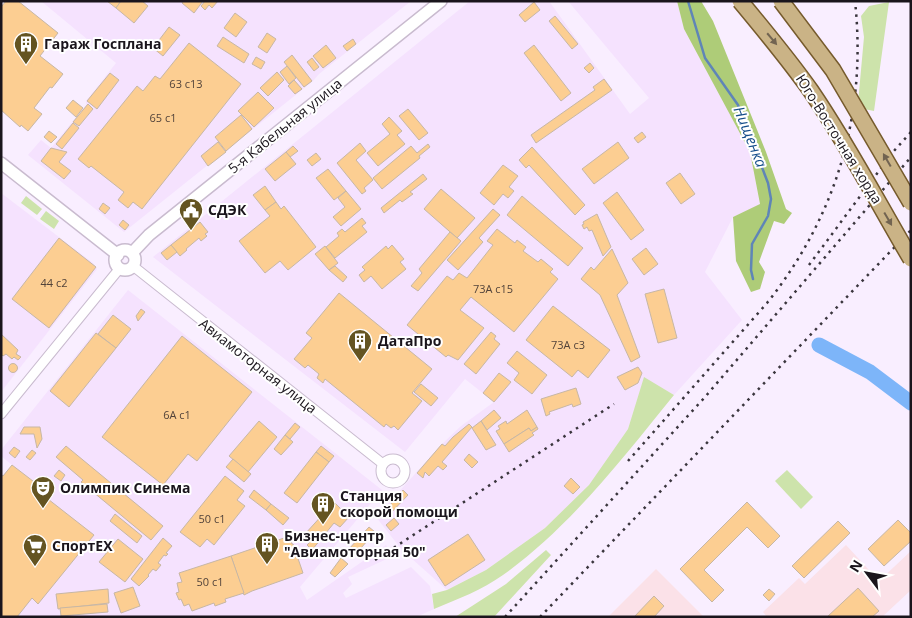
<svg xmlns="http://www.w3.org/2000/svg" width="912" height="618" font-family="'Open Sans',sans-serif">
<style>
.built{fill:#f5e2fe}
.education{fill:#fbe1e8}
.green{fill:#cde3ab}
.forest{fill:#aecc78}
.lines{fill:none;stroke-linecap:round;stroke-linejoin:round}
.stream{stroke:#5f85b7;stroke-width:2.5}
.river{stroke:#7db5f9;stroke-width:15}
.building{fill:#fcce92;stroke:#c7b7a5}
.minor-casing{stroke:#c9bbcf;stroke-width:11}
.tertiary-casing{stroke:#c9bbcf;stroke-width:14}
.minor{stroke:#fff;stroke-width:9}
.tertiary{stroke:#fff;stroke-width:11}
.rail{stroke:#3a353d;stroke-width:2.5;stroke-dasharray:2.5 5;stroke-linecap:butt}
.primary-bridge-casing{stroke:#765b2d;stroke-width:18;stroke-linecap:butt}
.primary-bridge{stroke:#cab386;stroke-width:15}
.oneway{fill:#726451}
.labels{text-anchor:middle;stroke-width:4;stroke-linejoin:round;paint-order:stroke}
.number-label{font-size:11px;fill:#52433a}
.poi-label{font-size:14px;font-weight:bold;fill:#1a151c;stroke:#fff;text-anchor:start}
.street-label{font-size:14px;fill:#1a151c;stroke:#fff}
.water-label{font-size:15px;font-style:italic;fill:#144d8a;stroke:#fff}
</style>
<rect width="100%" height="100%" fill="#f9eeff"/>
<!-- built -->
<g class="built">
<polygon points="41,1 411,1 319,74 313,81 124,232 28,155 41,140 51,148 86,105 86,101 116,63"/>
<polygon points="470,1 549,1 630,114 649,98 568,1 677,1 684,29 750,152 760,205 733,217 705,272 742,320 674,395 644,378 628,429 590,485 545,528 486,570 447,590 402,550 376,517 442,444 461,426 494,402 465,379 405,452 153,257"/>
<polygon points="1,193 93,263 97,269 1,392"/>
<polygon points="128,290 382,490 300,587 307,600 386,545 393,556 348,577 352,584 343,593 346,598 411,567 430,586 434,609 416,617 1,617 3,476 12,465 1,456 1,450"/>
</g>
<!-- education -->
<g class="education">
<polygon points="846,545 879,581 911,551 911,590 882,617 767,617 763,612 799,578 805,584"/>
<polygon points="656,569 704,617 608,617"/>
</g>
<!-- green -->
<g class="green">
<polygon points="889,2 874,111 864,109 858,103 864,37 861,16 869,6"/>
<polygon points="26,196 42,209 37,215 21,203"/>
<polygon points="46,211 59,221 54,229 40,219"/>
<path d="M 644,377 L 674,395 C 623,458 569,528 503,575 C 482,590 458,599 434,609 L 432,594 L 447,590 L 486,570 L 545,528 L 589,485 L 628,429 Z"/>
<polygon points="787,470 813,497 801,509 775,481"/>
<polygon points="546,550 551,555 494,617 455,617 506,584"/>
</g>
<!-- forest -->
<polygon class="forest" points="677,1 701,1 713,21 766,152 786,209 792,213 784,224 774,221 759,262 765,272 760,289 751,292 736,261 733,217 760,204 750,152 684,29"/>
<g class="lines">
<!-- stream -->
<polyline class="stream" points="688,1 705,58 738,105 768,183 771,199 768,216 752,244 751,270 753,279"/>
<!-- river -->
<polyline class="river" points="819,345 870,372 911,403"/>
</g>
<!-- building -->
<g class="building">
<polygon points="6,1 18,1 58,33 40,56 63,74 52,88 50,87 34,108 42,114 28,131 21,125 20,127 1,110 1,7"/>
<polygon points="107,1 121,1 116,8"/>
<polygon points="121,1 142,1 148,6 134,23 116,8"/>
<polygon points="183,1 203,1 194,13 182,3"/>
<polygon points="205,1 218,1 212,8 209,5 205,10 201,6"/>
<polygon points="534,2 540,10 525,22 519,15"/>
<polygon points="235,13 247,22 236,37 224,28"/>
<polygon points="555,16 578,44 572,49 549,21"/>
<polygon points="169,27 180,35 163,56 153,48"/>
<polygon points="267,33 276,39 267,53 258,47"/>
<polygon points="223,37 249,54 244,63 217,46"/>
<polygon points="353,39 356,44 347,51 343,46"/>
<polygon points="189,43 241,84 142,209 133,202 128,208 118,200 124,192 91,166 89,168 78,159 137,86 143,91 155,76 160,79"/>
<polygon points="326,45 336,58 323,68 313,56"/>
<polygon points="534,45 571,93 561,101 524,53"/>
<polygon points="292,55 312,81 304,87 284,62"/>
<polygon points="256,57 265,62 261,69 252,64"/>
<polygon points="312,58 319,67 314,71 307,62"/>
<polygon points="590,63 594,68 589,73 584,68"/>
<polygon points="287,66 296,78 289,84 280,72"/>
<polygon points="277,72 284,80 268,96 260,88"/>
<polygon points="110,73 119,80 97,109 87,101"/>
<polygon points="604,79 612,90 536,143 531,135 595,90 593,87"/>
<polygon points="294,80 302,89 295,94 288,86"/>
<polygon points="258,92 274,108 254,127 238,111"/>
<polygon points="73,100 83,108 76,117 66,108"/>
<polygon points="88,104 93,109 79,126 73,122"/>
<polygon points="408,109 428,133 419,140 399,116"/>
<polygon points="241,115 252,129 226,151 215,137"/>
<polygon points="389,117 402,131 397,135 405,144 378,166 367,153 390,134 382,124"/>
<polygon points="73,123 79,128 62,149 56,144"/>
<polygon points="49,131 57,137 51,143 44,137"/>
<polygon points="642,132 646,137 638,143 634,138"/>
<polygon points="218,142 226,152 208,166 201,156"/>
<polygon points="618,142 629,158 594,184 582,169"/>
<polygon points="360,143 366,151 356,160 373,180 364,188 366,191 362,194 337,163"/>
<polygon points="428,144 430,147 419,156 420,158 382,189 373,178 411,146 417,153"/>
<polygon points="293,146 298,151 290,157 286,152"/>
<polygon points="532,147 585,205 575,215 529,165 526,168 519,160"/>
<polygon points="51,148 67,152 59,162 71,171 64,179 41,161"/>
<polygon points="286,152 296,164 275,181 265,169"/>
<polygon points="316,153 321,159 312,166 307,160"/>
<polygon points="503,165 518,176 509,187 514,191 508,198 503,194 494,205 480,193"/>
<polygon points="328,169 346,191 334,200 316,178"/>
<polygon points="680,173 695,194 681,204 666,183"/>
<polygon points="423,174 427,179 410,192 413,194 402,202 400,200 384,213 381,208"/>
<polygon points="265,186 276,202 265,210 253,195"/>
<polygon points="441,189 475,218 457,238 424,209"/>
<polygon points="346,191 361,209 341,226 333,217 345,207 338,198"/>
<polygon points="617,192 644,230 631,240 603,203"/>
<polygon points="522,196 583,248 568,266 507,215"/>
<polygon points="276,202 281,209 284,206 316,247 288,270 280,261 265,273 239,241 270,216 265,210"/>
<polygon points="103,203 110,208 105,214 99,209"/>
<polygon points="493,209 500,215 479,238 483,242 458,270 447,260"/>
<polygon points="597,214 611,247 603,256 592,230 589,231 587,227 584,229 582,225 584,224 583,222"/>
<polygon points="362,218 366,223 362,226 367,232 335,258 326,247 339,236 337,233 342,229 345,232"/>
<polygon points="123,220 129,225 125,230 119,225"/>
<polygon points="200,222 208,232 205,234 207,236 201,241 199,238 186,249 187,250 180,256 171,245"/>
<polygon points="497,229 515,243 517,240 526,247 523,251 538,262 541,259 553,269 550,272 558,279 514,332 471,297 460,310 484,328 458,360 448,355 446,357 407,325 447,276 453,280 459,273 467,278 493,245 487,241"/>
<polygon points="450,232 461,241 418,291 411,286 422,273 419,269"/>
<polygon points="59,238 96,267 49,328 12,299"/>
<polygon points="171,245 177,252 167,260 161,253"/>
<polygon points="392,245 404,259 400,262 406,269 382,289 371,276 364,282 359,275 365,270 362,267 386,246 388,249"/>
<polygon points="325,246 338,263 329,270 315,254"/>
<polygon points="646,248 658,264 644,275 632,259"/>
<polygon points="612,249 628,283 617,295 640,357 631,362 600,295 581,279 591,267 594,270"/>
<polygon points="335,266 347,277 343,282 329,270"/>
<polygon points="664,289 677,338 658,343 645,294"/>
<polygon points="339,293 432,369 412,393 422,401 398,430 394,426 391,428 386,424 384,427 325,379 323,383 317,378 319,374 308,365 305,368 294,359 312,338 306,333"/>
<polygon points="553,306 610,350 588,378 578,370 572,377 526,340"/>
<polygon points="141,309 145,312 138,321 136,316"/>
<polygon points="113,315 131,329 116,348 98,334"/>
<polygon points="491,332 496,336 494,339 500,344 476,374 464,364"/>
<polygon points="96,333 116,348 69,407 50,391"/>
<polygon points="1,334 18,350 16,354 21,357 18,360 14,357 12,359 6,354 3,356 1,354"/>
<polygon points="182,336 252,392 197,461 188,454 163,485 102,437"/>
<polygon points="517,351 547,375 532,394 514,380 519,373 507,363"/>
<circle cx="13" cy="368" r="4.5"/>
<polygon points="638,367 642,373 638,383 625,390 617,377"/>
<polygon points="499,373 511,382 494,402 483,393"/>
<polygon points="421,384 438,398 431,406 414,392"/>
<polygon points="576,388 581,404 573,407 572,404 549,412 550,414 546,416 541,399"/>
<polygon points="494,410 501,418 487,430 481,421"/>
<polygon points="527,410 537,427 531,431 529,428 504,444 496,431 500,429 498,426 506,421 507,424"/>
<polygon points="259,421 277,437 248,472 229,456"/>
<polygon points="481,421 496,445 486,450 472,428"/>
<polygon points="295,423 300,427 290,439 285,435"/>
<polygon points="469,424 472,427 442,462 447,466 443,470 438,466 429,476 425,472 423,478 417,473 442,444 445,446 453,437"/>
<polygon points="24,427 40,427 42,439 37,448 34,434 20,434"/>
<polygon points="537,427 538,429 532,433 534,435 509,452 504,444 529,428 531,431"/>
<polygon points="285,435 293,442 281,455 274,449"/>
<polygon points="66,446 163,526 151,540 81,482 83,480 56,457"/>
<polygon points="321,446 334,456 329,462 316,452"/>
<polygon points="14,447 20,451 15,458 9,453"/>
<polygon points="32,450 36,453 30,460 26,457"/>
<polygon points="316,452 329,462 297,503 284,493"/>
<polygon points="469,454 478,462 472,468 464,460"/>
<polygon points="233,459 251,474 244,482 226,467"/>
<polygon points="12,465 42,488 39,492 94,535 38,604 32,598 17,617 1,617 1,475 3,476"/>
<polygon points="59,470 65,475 61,481 54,476"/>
<polygon points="225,476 244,491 237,500 245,506 214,545 207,539 200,547 180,532"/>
<polygon points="571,478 580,487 573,494 564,486"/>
<polygon points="254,490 271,504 266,510 249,497"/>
<polygon points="403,490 408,495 387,517 383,513"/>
<polygon points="334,502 349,517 340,527 334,523 312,550 307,545 312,540 305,534"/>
<polygon points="747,502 780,536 768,548 747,527 704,570 724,590 712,602 680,569"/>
<polygon points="271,504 289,518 283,525 266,510"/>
<polygon points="115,514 142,536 137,543 110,521"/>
<polygon points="394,518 399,524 391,531 386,525"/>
<polygon points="898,520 911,533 911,541 884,566 868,549"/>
<polygon points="838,521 850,533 804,578 792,566"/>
<polygon points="369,527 375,532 354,556 348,550"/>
<polygon points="468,534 485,560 445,586 428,560"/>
<polygon points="163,538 172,546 166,553 168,554 166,556 164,555 158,563 161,565 156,571 153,569 148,575 149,576 139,586 131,579"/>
<polygon points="284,538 285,540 290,539 292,544 293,544 303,573 252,591 244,595 231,556"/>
<polygon points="118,539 143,559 125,582 99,562"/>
<polygon points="231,556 244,593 225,599 226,602 215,606 214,603 192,611 189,604 184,606 181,599 179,600 176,593 179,592 177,583 182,582 179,573"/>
<polygon points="341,558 348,564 335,577 330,573"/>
<polygon points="133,587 140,606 121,613 114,593"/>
<polygon points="858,588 879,611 872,617 827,617"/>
<polygon points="108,589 109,603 58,609 56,594"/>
<polygon points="769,589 775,594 769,601 763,595"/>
<polygon points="654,596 664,606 654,617 634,617"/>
<polygon points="107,604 108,612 61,616 60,608"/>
</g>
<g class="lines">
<!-- minor casing -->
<g class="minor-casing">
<g id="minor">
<polyline points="133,266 383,464"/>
<polyline points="1,414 120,268"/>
<circle cx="393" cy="471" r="12"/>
</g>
</g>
<!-- tertiary casing -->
<g class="tertiary-casing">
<g id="tertiary">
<polyline points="1,163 118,255"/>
<circle cx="125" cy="260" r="10"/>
<polyline points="132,253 149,235 441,1"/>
</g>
</g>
<!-- minor -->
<use href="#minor" class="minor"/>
<!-- tertiary -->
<use href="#tertiary" class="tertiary"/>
<!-- rail -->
<g class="rail">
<polyline points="809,265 893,152 911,132"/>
<path d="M 628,461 L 767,303 C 837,215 867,113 855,1"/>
<polyline points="375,560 614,404"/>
<polyline points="505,617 705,397 911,157"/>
<polyline points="540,617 911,230"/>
</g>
<!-- primary-bridge casing -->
<g class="primary-bridge-casing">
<g id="primary-bridge">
<path d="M 740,1 C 765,31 789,60 811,91 C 848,145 878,203 911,259"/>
<polyline points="781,1 833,70 911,203"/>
</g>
</g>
<!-- primary-bridge -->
<use href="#primary-bridge" class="primary-bridge"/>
</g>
<!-- one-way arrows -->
<defs><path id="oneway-solid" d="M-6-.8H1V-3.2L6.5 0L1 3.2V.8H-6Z" transform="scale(1.25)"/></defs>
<g class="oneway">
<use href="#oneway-solid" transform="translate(772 39) rotate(50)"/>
<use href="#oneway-solid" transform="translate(887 160) rotate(-120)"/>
<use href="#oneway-solid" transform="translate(888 219) rotate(60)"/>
</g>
<!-- icons -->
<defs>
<g id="building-pin" transform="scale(1.25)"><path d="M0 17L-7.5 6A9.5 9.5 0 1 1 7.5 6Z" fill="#645421" stroke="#fff"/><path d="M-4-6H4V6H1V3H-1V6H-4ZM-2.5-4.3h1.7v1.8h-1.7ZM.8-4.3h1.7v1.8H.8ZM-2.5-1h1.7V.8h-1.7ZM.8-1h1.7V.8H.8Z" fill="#fff"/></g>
<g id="civic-pin" transform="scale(1.25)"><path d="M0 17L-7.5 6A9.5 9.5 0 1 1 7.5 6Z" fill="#645421" stroke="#fff"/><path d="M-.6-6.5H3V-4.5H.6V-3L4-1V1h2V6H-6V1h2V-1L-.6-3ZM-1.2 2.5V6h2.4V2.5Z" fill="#fff"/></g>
<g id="theatre-pin" transform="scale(1.25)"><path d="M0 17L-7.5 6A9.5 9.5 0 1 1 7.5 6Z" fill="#645421" stroke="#fff"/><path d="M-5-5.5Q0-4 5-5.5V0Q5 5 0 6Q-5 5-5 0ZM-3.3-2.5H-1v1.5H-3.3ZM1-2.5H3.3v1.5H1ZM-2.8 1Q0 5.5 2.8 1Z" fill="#fff"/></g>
<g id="supermarket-pin" transform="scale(1.25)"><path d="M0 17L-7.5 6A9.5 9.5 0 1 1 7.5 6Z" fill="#645421" stroke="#fff"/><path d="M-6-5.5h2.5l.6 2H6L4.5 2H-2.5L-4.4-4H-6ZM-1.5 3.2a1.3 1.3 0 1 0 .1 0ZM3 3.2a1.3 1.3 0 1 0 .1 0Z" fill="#fff"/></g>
</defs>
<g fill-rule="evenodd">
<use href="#building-pin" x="26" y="44"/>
<use href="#civic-pin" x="191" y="210"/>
<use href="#building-pin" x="360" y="341"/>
<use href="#theatre-pin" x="43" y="488"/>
<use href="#building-pin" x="323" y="504"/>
<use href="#building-pin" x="267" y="544"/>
<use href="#supermarket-pin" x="35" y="546"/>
</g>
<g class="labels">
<!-- number labels -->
<g class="number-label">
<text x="186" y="88">63 с13</text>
<text x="163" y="122">65 с1</text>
<text x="54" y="287">44 с2</text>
<text x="493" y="293">73А с15</text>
<text x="568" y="349">73А с3</text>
<text x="177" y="419">6А с1</text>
<text x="212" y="523">50 с1</text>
<text x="210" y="586">50 с1</text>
</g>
<!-- poi labels -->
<g class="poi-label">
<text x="44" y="49">Гараж Госплана</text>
<text x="208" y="215">СДЭК</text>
<text x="378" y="346">ДатаПро</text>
<text x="60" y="493">Олимпик Синема</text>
<text x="340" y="501">Станция<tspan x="340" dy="16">скорой помощи</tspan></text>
<text x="284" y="541">Бизнес-центр<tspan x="284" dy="16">"Авиамоторная 50"</tspan></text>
<text x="52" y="551">СпортEX</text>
</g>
<!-- street labels -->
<g class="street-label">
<text transform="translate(285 126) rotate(-39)" y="5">5-я Кабельная улица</text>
<text transform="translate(839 139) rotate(58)" y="5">Юго-Восточная хорда</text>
<text transform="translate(258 366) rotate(38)" y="5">Авиамоторная улица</text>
</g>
<!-- water labels -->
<g class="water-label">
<text transform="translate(750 137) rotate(68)" y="5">Нищенка</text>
</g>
</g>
<!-- border -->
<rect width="912" height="618" fill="none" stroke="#1a151c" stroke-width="5"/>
<!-- north arrow -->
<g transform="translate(867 573) rotate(302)" stroke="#ffffff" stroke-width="4" paint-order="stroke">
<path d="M0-4L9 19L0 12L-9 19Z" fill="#1a151c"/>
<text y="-8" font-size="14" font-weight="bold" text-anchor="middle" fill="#1a151c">N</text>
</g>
</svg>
